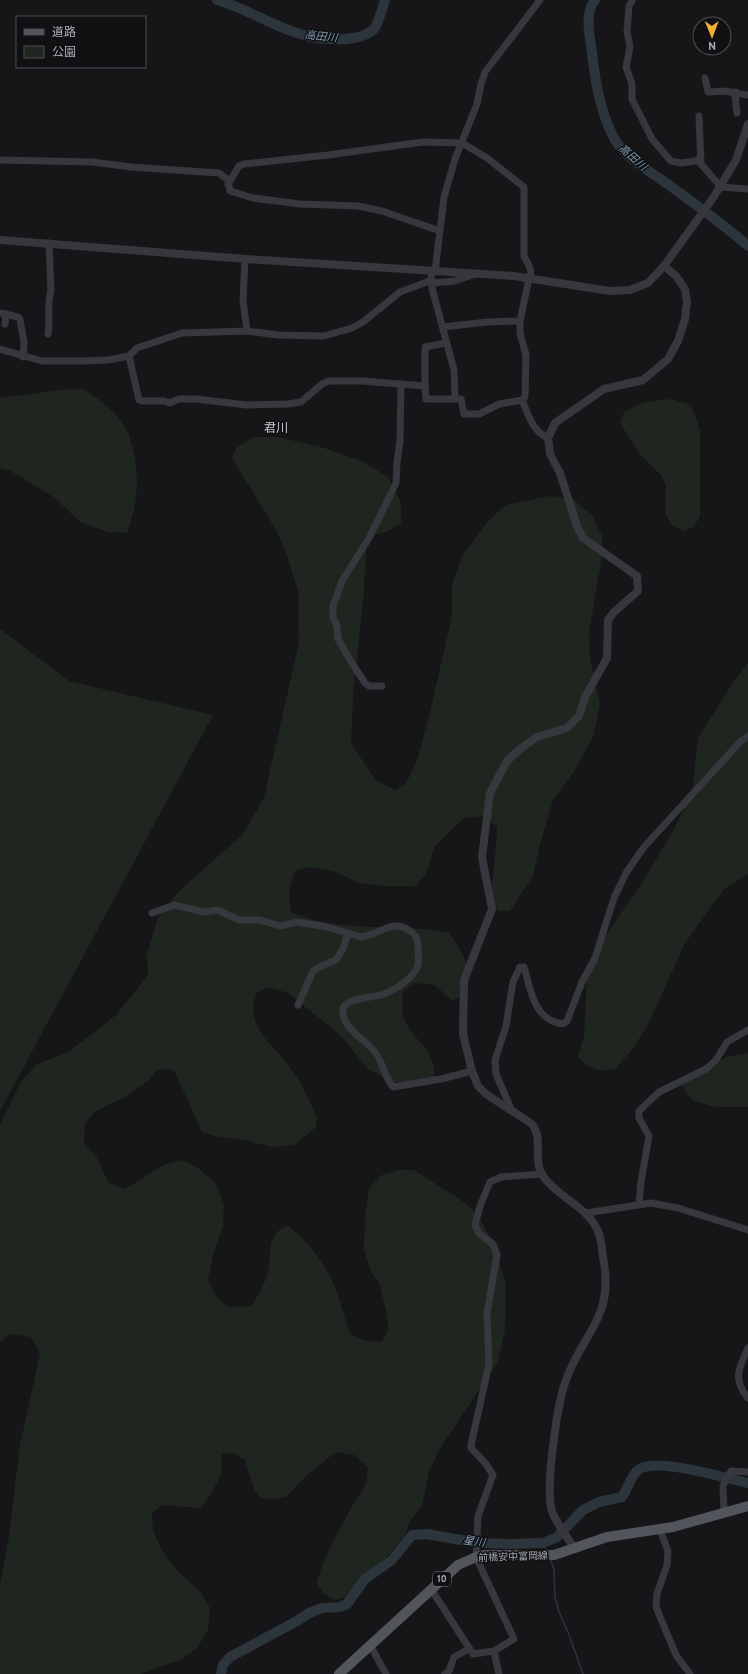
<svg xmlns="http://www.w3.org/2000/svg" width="748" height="1674" font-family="Overpass,'Noto Sans JP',sans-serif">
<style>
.green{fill:#1e261f}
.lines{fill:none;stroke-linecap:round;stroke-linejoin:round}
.stream{stroke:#2c353c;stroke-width:1.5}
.river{stroke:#2c353c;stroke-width:10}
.minor{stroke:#37383d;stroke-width:7}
.tertiary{stroke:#37383d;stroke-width:8}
.primary{stroke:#53555c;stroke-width:10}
.labels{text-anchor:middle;stroke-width:3;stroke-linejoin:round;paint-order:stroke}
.shield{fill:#111113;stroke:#7b7e86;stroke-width:1}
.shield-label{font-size:9px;font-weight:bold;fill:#a8adb8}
.street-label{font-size:10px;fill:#a8adb8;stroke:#111113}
.water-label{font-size:11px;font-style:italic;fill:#7f9bb3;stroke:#111113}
.quarter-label{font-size:12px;fill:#c9ccd4;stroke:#111113}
</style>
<rect width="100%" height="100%" fill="#161618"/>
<!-- green -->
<g class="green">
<path d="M 83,389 C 99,399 119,413 127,431 C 130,435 130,441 132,446 C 140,476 138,503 127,533 L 108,532 L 80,522 L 55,498 L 11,471 L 0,468 L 0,398 L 60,390 Z"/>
<polygon points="672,399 691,405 700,430 700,516 694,527 684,531 673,526 665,514 666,485 661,475 639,453 620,423 624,412 644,402"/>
<path d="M 254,437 L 278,437 L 321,447 L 362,461 L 388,477 L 401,503 L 401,523 L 389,531 L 367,537 L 363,603 L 353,694 L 351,744 L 377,781 L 395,790 L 406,784 L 418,757 L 430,712 L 452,616 L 452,585 L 462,556 L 488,521 L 506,505 L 549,496 L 574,500 L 592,515 L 602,536 L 602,557 L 589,632 L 590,658 L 600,704 L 593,737 L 575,770 L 553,800 L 539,848 L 533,876 L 510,911 L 498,911 L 491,895 L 496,848 L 497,827 L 483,816 L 464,818 L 435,846 L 425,876 L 415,886 L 384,886 L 359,883 L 336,872 L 309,867 L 295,871 C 290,885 287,898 291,912 C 341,934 397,922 449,933 C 464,956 472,965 467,993 L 452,1001 L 435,985 L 414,983 L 403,992 C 402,1003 401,1016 407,1025 C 418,1043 438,1055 434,1079 L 413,1082 L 393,1082 L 369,1070 L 340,1035 L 288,993 L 268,987 L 256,993 L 253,1006 L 255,1021 L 263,1036 L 283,1058 L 302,1085 L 317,1118 L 315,1128 L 294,1145 L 272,1147 L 248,1141 L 215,1136 L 202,1132 L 174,1070 L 158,1069 L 148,1081 L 125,1097 L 94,1112 L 85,1124 L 84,1144 L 96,1156 L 109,1183 L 125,1189 L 165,1164 L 182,1160 L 198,1168 L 216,1184 L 224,1205 L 223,1226 L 213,1255 L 208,1280 L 217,1298 L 229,1307 L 252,1306 C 258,1295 265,1284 268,1272 C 273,1251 264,1238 287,1225 C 303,1237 319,1256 329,1274 C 339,1293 343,1315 351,1335 L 366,1341 L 382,1342 L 388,1331 L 387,1313 L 379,1282 L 371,1272 L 364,1249 L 365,1219 L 369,1188 L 382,1175 L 399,1170 L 414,1170 L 461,1200 L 479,1216 L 496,1250 L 506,1284 L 505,1330 L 497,1364 L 440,1448 L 429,1472 L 422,1506 L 410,1521 L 405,1535 L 354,1595 L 333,1600 L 322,1592 L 317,1583 C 323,1557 338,1532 351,1508 C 362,1490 367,1489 368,1467 L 354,1455 L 336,1452 L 309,1473 L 287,1496 L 273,1499 L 260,1498 L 254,1489 L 245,1460 L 233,1453 L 222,1454 L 221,1475 L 210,1496 L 201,1508 L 163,1505 L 152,1513 L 153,1530 L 161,1549 L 177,1570 L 201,1593 L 210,1608 L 208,1630 L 197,1648 L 182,1659 L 141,1674 L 0,1674 L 0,1585 L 9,1536 L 20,1445 L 40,1354 L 31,1337 L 11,1334 L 0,1342 L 0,1125 L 20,1083 L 37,1064 L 67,1053 L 116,1015 L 148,975 L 147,954 L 158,918 L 179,891 L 243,834 L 264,798 L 299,642 L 298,591 L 287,555 L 276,530 L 232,458 L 236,448 Z"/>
<polygon points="0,629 69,681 213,715 0,1111"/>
<path d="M 748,663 L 748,874 L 724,889 L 685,943 L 648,1025 L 631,1051 L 615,1069 C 598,1072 590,1069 578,1057 L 584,1036 L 587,974 L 606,935 L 642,883 L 673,831 L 692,792 L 698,738 L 732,684 Z"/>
<polygon points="748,1053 748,1107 715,1107 692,1100 682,1086 686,1075 726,1057"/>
</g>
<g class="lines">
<!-- stream -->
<g class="stream">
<polyline points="543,1543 547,1551"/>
<polyline points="550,1558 554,1569 555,1597 559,1612 568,1632 583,1674"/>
</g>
<!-- river -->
<g class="river">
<path d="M 217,0 C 245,8 269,24 297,33 C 316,40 358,44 374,29 C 379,23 382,8 385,0"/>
<path d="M 595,0 C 584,13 590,37 592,53 C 595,82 601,115 615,140 C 627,159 651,172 669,185 C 696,205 723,224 748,246"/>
<path d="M 221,1674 L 223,1665 L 230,1657 L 297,1621 L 309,1613 L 322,1608 L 340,1607 L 347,1604 L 365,1579 L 392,1560 L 412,1535 L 427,1534 L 478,1543 L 511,1544 L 543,1543 L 557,1537 L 583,1510 L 599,1502 L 622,1497 C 628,1489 630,1477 637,1471 C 653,1455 727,1479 748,1483"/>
</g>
<!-- minor -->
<g class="minor">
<polyline points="632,1 629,6 627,32 630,47 626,67 632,84 632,99 652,139 671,161 681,163 696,161 700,157"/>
<polyline points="705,78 708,92 724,91 748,95"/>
<polyline points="736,92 735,95 737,113"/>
<polyline points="699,116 701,164 721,187 748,189"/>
<polyline points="0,160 92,162 131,167 219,173 228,180 230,191 253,198 300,204 358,206 382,211 440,231"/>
<path d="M 228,184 L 239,166 L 244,164 L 328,155 L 423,142 L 462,143 L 487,158 L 524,187 L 524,256 C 529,265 534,273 528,283 L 520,321 L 520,333 L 526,355 L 525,397 L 522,400"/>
<polyline points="245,259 243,300 247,331"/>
<polyline points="435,272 444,197 455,159 477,104 481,84 485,72 540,0"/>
<polyline points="431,276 432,288 454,370 455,399"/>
<polyline points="432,283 455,281 475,274"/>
<polyline points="0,313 18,317 20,319 24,343 23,357"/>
<polyline points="5,324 6,314"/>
<polyline points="443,327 487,322 520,321"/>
<path d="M 48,334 C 51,320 46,304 51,291 L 49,243"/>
<polyline points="0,349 42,361 83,361 108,360 129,356 137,348 182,333 247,331 278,335 324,336 352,328 363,322 400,292 432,280"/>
<polyline points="129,356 139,400 142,401 164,401 170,403 179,399 196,399 247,405 288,404 301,402 322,384 329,381 362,381 425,386 426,399 461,399 464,414 479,414 499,404 522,400"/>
<polyline points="425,386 425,347 446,343"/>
<path d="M 522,400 C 528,414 533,432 548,438"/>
<polyline points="382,686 369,686 365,683 350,660 338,639 337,626 333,618 333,606 342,581 369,538 396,483 397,463 400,440 401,384"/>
<path d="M 152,913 L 174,905 L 204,912 L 218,910 L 239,920 L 260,920 L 280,926 L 297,922 L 327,927 L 361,937 C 378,936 393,917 410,931 C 417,936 418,941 418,949 C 418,954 419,960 418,965 C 415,977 395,990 384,994 C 369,999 354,996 343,1007 C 341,1029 363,1037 374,1051 C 383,1061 384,1077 393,1087 L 441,1079 L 472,1071"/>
<polyline points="298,1005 313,971 321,966 336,960 343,949 348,933"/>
<path d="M 512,1111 L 496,1074 L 495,1060 L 506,1026 L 513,982 L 520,967 L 524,967 C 531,990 533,1020 563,1024 L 567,1021 L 582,982 L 595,958 L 614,898 L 626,873 L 644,847 L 741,741 L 748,736"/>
<polyline points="639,1205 641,1182 649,1136 639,1118 639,1111 659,1092 706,1069 716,1060 727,1042 748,1030"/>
<polyline points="586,1213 651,1203 678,1208 748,1230"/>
<path d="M 748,1348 C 739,1368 732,1379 748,1398"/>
<polyline points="724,1513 723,1486 731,1471 748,1472"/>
<polyline points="660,1530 668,1551 667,1565 657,1594 656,1607 676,1655 690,1674"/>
<polyline points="431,1589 473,1654 494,1651 514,1639 476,1557 478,1516 493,1475 486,1464 471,1448 471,1445 489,1364 487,1313 497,1255 493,1244 479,1233 475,1225 480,1206 490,1182 501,1177 542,1174"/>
<polyline points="370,1645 386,1674"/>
<polyline points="494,1651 499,1674"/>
<polyline points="445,1674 449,1671 454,1657 469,1649"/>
</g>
<!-- tertiary -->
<g class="tertiary">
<polyline points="0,240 246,259 514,276 610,291 630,290 648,283 664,266 713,198 736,160 748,124"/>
<path d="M 574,1548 C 567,1536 556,1524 552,1511 C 545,1488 557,1404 566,1380 C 584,1330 615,1318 603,1257 C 602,1249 601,1238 598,1231 C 586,1205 558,1198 543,1176 C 532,1160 544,1139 532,1124 L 486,1094 L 478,1086 L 472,1071 L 463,1034 L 464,980 L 492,909 L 482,857 L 490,793 L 507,761 L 520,749 L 537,737 L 567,728 L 579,716 L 585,697 L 607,658 L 608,620 L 614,612 L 638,591 L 637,576 L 583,538 L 577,526 L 560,473 L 550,454 L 548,438 L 555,423 L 604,389 L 643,380 L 668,359 L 678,341 L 685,319 L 687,302 L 685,289 L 676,276 L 664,266"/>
</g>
<!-- primary -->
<polyline class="primary" points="339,1674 458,1565 476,1557 485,1555 554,1555 607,1537 673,1527 748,1506"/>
</g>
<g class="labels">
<!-- shield labels -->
<rect class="shield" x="433" y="1572" width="18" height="14" rx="3"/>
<g class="shield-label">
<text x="442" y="1582">10</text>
</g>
<!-- street labels -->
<g class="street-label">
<text transform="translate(513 1556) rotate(-2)" y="4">前橋安中富岡線</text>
</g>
<!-- water labels -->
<g class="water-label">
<text transform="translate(321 36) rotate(6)" y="4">高田川</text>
<text transform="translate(633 157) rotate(42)" y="4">高田川</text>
<text transform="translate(474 1541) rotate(8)" y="4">星川</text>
</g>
<!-- quarter labels -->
<g class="quarter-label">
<text x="276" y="432">君川</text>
</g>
</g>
<!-- legend -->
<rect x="16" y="16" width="130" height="52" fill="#111113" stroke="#4d4f55"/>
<rect x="24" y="29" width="20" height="6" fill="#53555c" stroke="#4d4f55"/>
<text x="52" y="36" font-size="12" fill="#a8adb8">道路</text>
<rect x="24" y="46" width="20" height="12" fill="#1e261f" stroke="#4d4f55"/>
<text x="52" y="56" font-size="12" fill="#a8adb8">公園</text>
<!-- north arrow -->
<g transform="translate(712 36) rotate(179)"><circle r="19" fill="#111113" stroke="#4d4f55"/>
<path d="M0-3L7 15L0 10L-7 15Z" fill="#f2b134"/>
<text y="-6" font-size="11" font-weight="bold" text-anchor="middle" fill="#a8adb8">N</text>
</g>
</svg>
